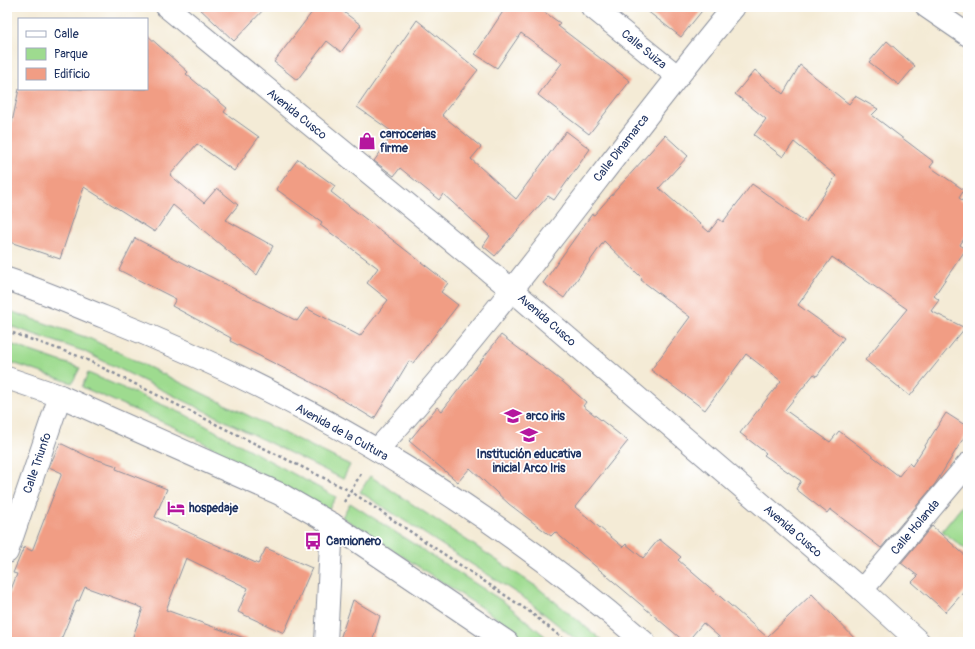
<svg xmlns="http://www.w3.org/2000/svg" width="975" height="649" font-family="Pangolin,sans-serif">
<style>
.green{fill:#9edb8f;stroke:#5c8576}
.building{fill:#f19d84}
.lines{fill:none;stroke-linecap:round;stroke-linejoin:round}
.minor-casing{stroke:#888d9a;stroke-width:24}
.highway-casing{stroke:#888d9a;stroke-width:24}
.path{stroke:#888d9a;stroke-width:2.5;stroke-dasharray:3 3;stroke-linecap:butt}
.minor{stroke:#fff;stroke-width:22}
.highway{stroke:#fff;stroke-width:22}
.labels{text-anchor:middle;stroke-width:3.5;stroke-linejoin:round;paint-order:stroke}
.street-label{font-size:12px;fill:#1b2f5e;stroke:#fff}
.poi-label{font-size:12px;font-weight:bold;fill:#1b2f5e;stroke:#fff;text-anchor:start}
</style>
<rect width="100%" height="100%" fill="#fff"/>
<filter id="ink" filterUnits="userSpaceOnUse"><feTurbulence type="fractalNoise" baseFrequency=".025" numOctaves="2"/><feDisplacementMap in="SourceGraphic" scale="8" xChannelSelector="R" yChannelSelector="G"/><feConvolveMatrix kernelMatrix="1 2 1 2 8 2 1 2 1" color-interpolation-filters="sRGB"/></filter>
<filter id="wash" filterUnits="userSpaceOnUse"><feTurbulence type="fractalNoise" baseFrequency=".012" numOctaves="4" result="noise"/><feDisplacementMap in="SourceGraphic" scale="16" xChannelSelector="R" yChannelSelector="G"/><feGaussianBlur stdDeviation="0.9" result="paint"/><feColorMatrix in="noise" values="0 0 0 0 0 0 0 0 0 0 0 0 0 0 0 0 0 1.4 0 .05"/><feComposite in="paint" operator="in"/></filter>
<g filter="url(#wash)">
<rect width="100%" height="100%" fill="#f4ebd6"/>
<!-- green -->
<g class="green">
<polygon points="7,310 91,339 350,465 343,479 83,351 7,325"/>
<polygon points="7,343 80,368 72,383 7,361"/>
<polygon points="88,373 184,414 336,497 328,510 176,428 82,387"/>
<polygon points="370,476 537,587 604,642 579,642 527,600 360,492"/>
<polygon points="968,499 968,551 942,531"/>
<polygon points="350,503 504,602 552,642 526,642 494,616 342,517"/>
</g>
<g id="blocks">
<!-- building -->
<g class="building">
<polygon points="198,7 266,7 234,41"/>
<polygon points="316,7 337,7 361,25 341,52 327,41 297,80 274,62"/>
<polygon points="506,7 537,7 560,23 558,26 630,81 589,134 538,95 562,63 521,33 497,68 475,54"/>
<polygon points="642,7 705,7 681,37"/>
<polygon points="417,20 478,70 442,115 481,147 471,159 516,199 566,131 590,149 554,200 548,196 495,256 483,246 490,236 443,194 439,200 400,168 394,176 374,161 394,133 357,107"/>
<polygon points="147,35 188,72 186,74 227,108 224,112 259,137 234,171 197,144 170,175 204,203 217,188 238,205 226,220 273,246 257,275 173,205 155,232 84,187 60,259 7,241 7,146 19,89 147,89"/>
<polygon points="887,41 915,66 899,85 869,62"/>
<polygon points="800,65 849,104 855,96 878,109 872,115 934,162 930,167 964,190 959,198 968,204 968,232 960,245 966,249 934,296 939,300 931,311 965,328 910,396 865,360 907,309 832,257 798,305 844,338 817,376 814,374 785,410 830,442 839,431 899,476 909,463 912,466 946,413 968,427 968,431 935,484 881,548 830,509 827,513 796,489 801,481 764,455 766,453 740,433 781,381 746,354 705,410 651,370 690,317 641,280 642,278 604,241 564,298 543,283 592,214 594,215 665,135 688,156 659,188 709,232 719,219 723,222 752,184 806,222 836,176 794,142 783,157 754,135 766,119 735,94 755,70 783,94"/>
<polygon points="298,159 335,186 331,192 448,283 441,292 458,305 413,363 409,361 374,419 323,388 230,341 231,338 172,306 176,299 119,270 135,238 297,321 306,308 360,336 388,300 367,283 378,268 320,225 322,222 276,189"/>
<polygon points="501,335 563,382 586,402 583,406 628,441 575,507 623,547 626,544 643,558 659,539 681,557 678,560 767,637 812,594 858,642 725,642 703,623 687,642 685,642 555,532 551,536 509,504 470,468 458,482 409,441 437,407 442,411"/>
<polygon points="60,443 89,457 117,466 116,469 167,489 155,517 258,564 266,548 312,568 284,633 238,612 248,588 186,558 166,610 247,639 246,642 131,642 143,608 85,587 79,601 77,600 60,642 7,642 7,600 17,574 13,573 24,547 32,551 62,473 49,467"/>
<polygon points="932,526 968,558 968,587 946,612 912,582 918,576 901,563"/>
<polygon points="353,600 380,616 372,642 339,642"/>
</g>
</g>
</g>
<g filter="url(#ink)">
<use href="#blocks" fill-opacity="0" stroke="#888d9a" stroke-width="1"/>
<g class="lines">
<!-- minor casing -->
<g class="minor-casing">
<g id="minor">
<polyline points="167,7 512,290 862,590 919,642"/>
<polyline points="592,7 677,76"/>
<polyline points="927,7 968,35"/>
<path d="M 377,450 C 505,310 613,153 734,7"/>
<polyline points="7,552 60,396"/>
<polyline points="862,590 968,464"/>
<polyline points="326,642 332,524"/>
</g>
</g>
<!-- highway casing -->
<g class="highway-casing">
<g id="highway">
<path d="M 7,279 C 40,290 72,304 104,317 C 300,395 485,503 644,642"/>
<polyline points="7,378 60,396 280,494 332,524 507,642"/>
</g>
</g>
<!-- path -->
<g class="path">
<polyline points="7,331 81,357 350,491 530,612 567,642"/>
<polyline points="344,502 362,472"/>
</g>
<!-- minor -->
<use href="#minor" class="minor"/>
<!-- highway -->
<use href="#highway" class="highway"/>
</g>
</g>
<!-- icons -->
<defs>
<g id="shop-bare" transform="scale(1.38)"><path d="M-5-2.5h2.3a2.7 3.5 0 0 1 5.4 0H5L5.5 6h-11ZM-1.5-2.5h3a1.5 2.3 0 0 0-3 0Z" fill="#b5179e" stroke="#fff" stroke-width="2.5" paint-order="stroke"/></g>
<g id="university-bare" transform="scale(1.38)"><path d="M0-5L7-2L0 1L-7-2ZM-4 1L0 2.5L4 1V4Q0 6-4 4Z" fill="#b5179e" stroke="#fff" stroke-width="2.5" paint-order="stroke"/></g>
<g id="school-bare" transform="scale(1.38)"><path d="M0-5L7-2L0 1L-7-2ZM-4 1L0 2.5L4 1V4Q0 6-4 4Z" fill="#b5179e" stroke="#fff" stroke-width="2.5" paint-order="stroke"/></g>
<g id="hotel-bare" transform="scale(1.38)"><path d="M-6-4.5h1.5V1H6V5H4.5V3h-9V5H-6ZM-4 0a1.8 1.8 0 1 1 3.6 0ZM.5 0V-2.5h3Q6-2.5 6 0Z" fill="#b5179e" stroke="#fff" stroke-width="2.5" paint-order="stroke"/></g>
<g id="bus-bare" transform="scale(1.38)"><path d="M-5-6H5V4H4V6H2V4H-2V6H-4V4H-5ZM-3.5-4V0h7V-4ZM-3.5 1.2v1.5H-2V1.2ZM2 1.2v1.5H3.5V1.2Z" fill="#b5179e" stroke="#fff" stroke-width="2.5" paint-order="stroke"/></g>
</defs>
<g fill-rule="evenodd">
<use href="#shop-bare" x="367" y="141"/>
<use href="#university-bare" x="513" y="416"/>
<use href="#school-bare" x="529" y="435"/>
<use href="#hotel-bare" x="176" y="508"/>
<use href="#bus-bare" x="313" y="541"/>
</g>
<g class="labels">
<!-- street labels -->
<g class="street-label">
<text transform="translate(644 49) rotate(39)" y="4">Calle Suiza</text>
<text transform="translate(297 114) rotate(39)" y="4">Avenida Cusco</text>
<text transform="translate(621 148) rotate(-52)" y="4">Calle Dinamarca</text>
<text transform="translate(547 320) rotate(41)" y="4">Avenida Cusco</text>
<text transform="translate(342 432) rotate(29)" y="4">Avenida de la Cultura</text>
<text transform="translate(37 463) rotate(-71)" y="4">Calle Triunfo</text>
<text transform="translate(915 527) rotate(-50)" y="4">Calle Holanda</text>
<text transform="translate(793 531) rotate(41)" y="4">Avenida Cusco</text>
</g>
<!-- poi labels -->
<g class="poi-label">
<text x="380" y="138">carrocerias<tspan x="380" dy="14">firme</tspan></text>
<text x="526" y="420">arco iris</text>
<text x="529" y="458" text-anchor="middle">Institución educativa<tspan x="529" dy="14">inicial Arco Iris</tspan></text>
<text x="189" y="512">hospedaje</text>
<text x="326" y="545">Camionero</text>
</g>
</g>
<!-- margin -->
<rect width="975" height="649" fill="none" stroke="#fff" stroke-width="24"/>
<!-- legend -->
<rect x="18" y="18" width="130" height="72" fill="#ffffff" stroke="#a4acbf"/>
<rect x="26" y="31" width="20" height="6" fill="#ffffff" stroke="#a4acbf"/>
<text x="54" y="38" font-size="12" fill="#1b2f5e">Calle</text>
<rect x="26" y="48" width="20" height="12" fill="#9edb8f" stroke="#a4acbf"/>
<text x="54" y="58" font-size="12" fill="#1b2f5e">Parque</text>
<rect x="26" y="68" width="20" height="12" fill="#f19d84" stroke="#a4acbf"/>
<text x="54" y="78" font-size="12" fill="#1b2f5e">Edificio</text>
</svg>
